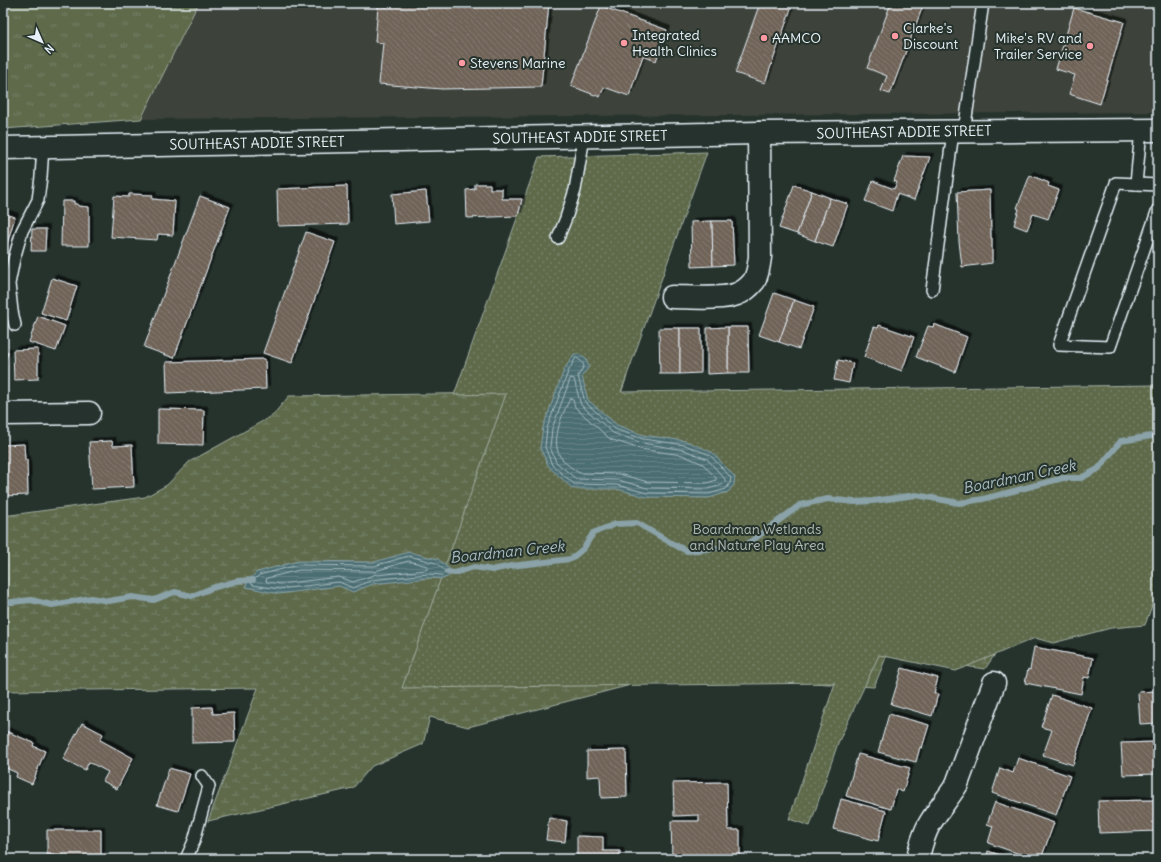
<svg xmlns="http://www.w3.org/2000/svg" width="1161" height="862" font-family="Delius,sans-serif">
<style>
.built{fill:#3c423a}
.grass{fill:url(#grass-tufts);stroke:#a3aea2}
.wetland{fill:url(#wetland-marsh);stroke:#a3aea2}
.park{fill:url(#park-dots);stroke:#a3aea2}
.water{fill:url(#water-rules);stroke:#8aa2a8}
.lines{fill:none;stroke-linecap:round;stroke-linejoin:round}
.shore{stroke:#a9bdc2;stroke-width:1}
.stream{stroke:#8aa2a8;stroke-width:6}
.building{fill:url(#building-back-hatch);stroke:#e8f1f8;filter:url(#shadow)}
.service-casing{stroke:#e8f1f8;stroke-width:14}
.minor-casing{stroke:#e8f1f8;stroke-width:25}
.service{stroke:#26332d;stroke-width:11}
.minor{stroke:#26332d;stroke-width:22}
.poi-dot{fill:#ff9aa2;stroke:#26332d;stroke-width:1.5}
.labels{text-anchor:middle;stroke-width:4;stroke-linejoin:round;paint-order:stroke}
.poi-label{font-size:14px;fill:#e8f1f8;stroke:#26332d;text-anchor:start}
.street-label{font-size:14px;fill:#e8f1f8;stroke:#26332d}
.park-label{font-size:14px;fill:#b1bbb3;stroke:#26332d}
.water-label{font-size:15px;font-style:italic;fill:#a9bdc2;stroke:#26332d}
</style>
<defs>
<pattern id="grass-tufts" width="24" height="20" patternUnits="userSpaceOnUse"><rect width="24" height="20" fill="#5e6b4c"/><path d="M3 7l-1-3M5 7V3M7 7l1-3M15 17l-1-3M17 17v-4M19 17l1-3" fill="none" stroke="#758167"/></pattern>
<pattern id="wetland-marsh" width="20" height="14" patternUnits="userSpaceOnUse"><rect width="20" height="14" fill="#5e6b4c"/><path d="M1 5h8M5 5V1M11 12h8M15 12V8" fill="none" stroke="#758167"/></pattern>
<pattern id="park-dots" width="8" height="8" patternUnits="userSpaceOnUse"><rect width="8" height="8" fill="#5e6b4c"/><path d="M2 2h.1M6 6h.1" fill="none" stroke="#758167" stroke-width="1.8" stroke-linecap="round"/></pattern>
<pattern id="water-rules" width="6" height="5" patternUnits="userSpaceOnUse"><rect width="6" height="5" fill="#4b6e72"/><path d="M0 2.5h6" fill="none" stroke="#658387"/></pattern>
<pattern id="building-back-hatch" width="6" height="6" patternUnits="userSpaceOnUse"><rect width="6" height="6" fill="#6f6459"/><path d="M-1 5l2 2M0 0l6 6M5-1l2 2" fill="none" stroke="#847b72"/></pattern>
<filter id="shadow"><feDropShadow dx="3.5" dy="-3.5" stdDeviation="0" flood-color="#0009"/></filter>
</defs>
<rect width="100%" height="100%" fill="#26332d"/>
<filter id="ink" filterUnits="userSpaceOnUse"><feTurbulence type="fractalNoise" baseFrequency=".025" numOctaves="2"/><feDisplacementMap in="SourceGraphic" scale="8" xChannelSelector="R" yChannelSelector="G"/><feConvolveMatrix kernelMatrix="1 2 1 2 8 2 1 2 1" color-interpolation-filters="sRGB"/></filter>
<g filter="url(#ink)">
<!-- built -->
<polygon class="built" points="199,3 1158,3 1158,112 141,119 195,10"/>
<!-- grass -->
<polygon class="grass" points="3,3 199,3 195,10 141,119 3,129"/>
<!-- wetland -->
<polygon class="wetland" points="627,376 620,396 1158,583 1002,644 985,669 887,655 874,687 738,678 712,664 468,727 430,717 423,744 372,766 353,788 208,821 258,688 3,691 3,516 145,497 167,485 189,462 272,416 289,396 507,393 588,400"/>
<!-- park -->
<polygon class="park" points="707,152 621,392 1158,385 1158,589 1145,625 1111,628 1053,643 1035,638 956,671 879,655 838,743 810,826 789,819 835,683 402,688 506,394 454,395 539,157"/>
<!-- water -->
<g class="water">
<polygon points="574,354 579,354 586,359 589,367 582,376 588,400 617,425 643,435 686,441 712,452 735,477 734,485 728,492 709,498 646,497 617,489 573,489 549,467 540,448 543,427 564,370"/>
<polygon points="409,552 438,559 454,573 443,579 429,578 373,584 353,592 339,586 279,594 246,587 247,581 257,572 298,561 374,562"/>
</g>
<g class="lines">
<!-- shore -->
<g class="shore">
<polygon points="577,358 582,362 584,366 578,376 585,402 615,429 643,439 685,445 710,455 731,478 730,483 726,489 709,494 647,493 617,485 574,484 552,465 545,447 547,428 568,372 575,359"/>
<polygon points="571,378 574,379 580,402 581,405 613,433 642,443 684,450 707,459 725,479 725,482 722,485 708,489 647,488 618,480 576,479 556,462 550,447 552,429"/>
<path d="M 570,399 L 573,400 L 575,407 L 578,410 L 610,439 L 640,449 L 682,455 L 703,464 L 716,478 L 716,480 L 707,483 L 648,482 L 619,474 L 579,473 C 573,469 566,464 562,459 C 549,444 562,414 570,399 Z"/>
<polygon points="409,556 436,563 445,571 446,573 442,575 428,574 372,580 353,588 339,582 279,589 253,585 251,583 259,575 298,565 374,566"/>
<polygon points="409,561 427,566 428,568 426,570 377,575 375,574 374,575 353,582 339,577 280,584 267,582 266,581 267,578 299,570 373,571 375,572 376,571"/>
</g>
<!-- stream -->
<g class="stream">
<polyline points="447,572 454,573 474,567 492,570 511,566 571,559 584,548 593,533 615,524 637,523 673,544 687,551 746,545 800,505 828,499 854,502 873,501 916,495 959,503 983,499 1063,478 1081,478 1098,469 1121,441 1152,436 1158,438"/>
<polyline points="3,603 31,600 52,605 91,598 109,601 132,597 154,600 175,592 192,596 212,588 237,581 253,580"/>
</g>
</g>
<!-- building -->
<g class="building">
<polygon points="388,3 549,3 541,87 442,89 379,84 383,43 375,42 378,6 387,7"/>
<polygon points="760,3 793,3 765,83 735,73"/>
<polygon points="891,3 924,3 890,94 881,91 887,76 867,68"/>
<polygon points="601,6 667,30 656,61 643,56 629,96 604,87 600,97 571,86"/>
<polygon points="1074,8 1124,22 1100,104 1069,94 1075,75 1056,69"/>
<polygon points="903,156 930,157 914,200 897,194 892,211 865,201 873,181 894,189 897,182 894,181"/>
<polygon points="1030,175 1049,183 1048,186 1059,190 1048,219 1033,214 1027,230 1014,225 1019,209 1017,208"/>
<polygon points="475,184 490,184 490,189 502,189 502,199 522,199 518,216 467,218 466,190 475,189"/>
<polygon points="794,185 812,191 797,234 779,228"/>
<polygon points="347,186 348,224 278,226 277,189"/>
<polygon points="990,190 991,238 992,238 992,263 962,267 959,241 957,192"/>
<polygon points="426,191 429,221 394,224 392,194"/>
<polygon points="812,191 830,198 815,241 797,234"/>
<polygon points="129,194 153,195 152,199 175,201 173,235 158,234 157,240 111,237 114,196 129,197"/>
<polygon points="200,196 230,207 174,358 144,347"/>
<polygon points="830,198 848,204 833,247 815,241"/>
<polygon points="62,201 74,201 74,204 78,204 78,206 89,207 89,246 61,246"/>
<polygon points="3,213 15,217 4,254 3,253"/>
<polygon points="712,221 713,266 692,267 691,222"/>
<polygon points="712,221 732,221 734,265 713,266"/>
<polygon points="32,229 46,229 45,251 31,251"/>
<polygon points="306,232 335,242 292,363 263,353"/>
<polygon points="52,278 77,286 66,321 41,313"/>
<polygon points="774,293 794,300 779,342 759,335"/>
<polygon points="794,300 814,307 799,349 779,342"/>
<polygon points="38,316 65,326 56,351 29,342"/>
<polygon points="934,324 967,337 955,372 916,357 928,326 933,327"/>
<polygon points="879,325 914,337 902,371 864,357 874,327 878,328"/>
<polygon points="728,327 748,327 749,373 728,373"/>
<polygon points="728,327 728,373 707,374 707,328"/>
<polygon points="659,328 680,328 680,374 660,374"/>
<polygon points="680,328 701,328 701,373 680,374"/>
<polygon points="38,349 38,379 14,380 13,350"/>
<polygon points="3,351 8,352 3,369"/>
<polygon points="265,359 266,389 167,393 166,362"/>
<polygon points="838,360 853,363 849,383 834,380"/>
<polygon points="158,409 204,410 203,445 158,444"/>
<polygon points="112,441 113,446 132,445 134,487 92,489 89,442"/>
<polygon points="24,444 25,460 27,460 28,495 3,496 3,445"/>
<polygon points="1034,647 1093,658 1089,678 1084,677 1081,694 1025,683 1028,669 1030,670"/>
<polygon points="902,668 938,678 934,693 938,694 932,716 891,704"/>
<polygon points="1158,691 1158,723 1140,724 1138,692"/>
<polygon points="1052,695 1092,708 1073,765 1043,755 1052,730 1041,727"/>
<polygon points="212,707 213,714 234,713 235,742 192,743 192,708"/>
<polygon points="889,714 929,725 922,748 920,747 916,762 878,752"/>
<polygon points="82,723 103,734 100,740 133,758 117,789 103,781 108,772 89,762 85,770 63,759"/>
<polygon points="3,730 34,743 33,746 45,751 32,784 16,777 17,773 6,768 3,772"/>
<polygon points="1158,742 1158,774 1123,775 1121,743"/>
<polygon points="626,750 627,797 601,798 600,776 587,777 587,751"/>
<polygon points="858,754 910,768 903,792 896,789 891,809 846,796"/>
<polygon points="1018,758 1070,776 1056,815 992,793 1000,768 1013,773"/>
<polygon points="169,768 190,774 178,811 157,805"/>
<polygon points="727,782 728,830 740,830 740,857 672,859 671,821 699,821 699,815 674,816 673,783"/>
<polygon points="841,799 886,811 878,841 833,829"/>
<polygon points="1158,800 1158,831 1099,833 1098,801"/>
<polygon points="995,802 1054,823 1041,859 1034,859 988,843 993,826 987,824"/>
<polygon points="549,818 567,821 565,842 546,840"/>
<polygon points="47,830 101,830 101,859 54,859 54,855 47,855"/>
<polygon points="577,836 603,837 603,851 620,851 620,859 577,859"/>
<polygon points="988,851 1012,859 986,859"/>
</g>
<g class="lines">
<!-- service casing -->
<g class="service-casing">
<g id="service">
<polyline points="964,131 983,3"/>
<polyline points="1136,184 1141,130"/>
<polyline points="1158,185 1116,183 1059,345 1110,347 1158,209"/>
<polyline points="558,238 566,218 575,190 584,137"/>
<polyline points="932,290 953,132"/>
<polyline points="15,325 12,311 9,284 14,259 22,231 38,200 41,177 43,147"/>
<polyline points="186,859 194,841 209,786 202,776"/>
</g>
</g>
<!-- minor casing -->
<g class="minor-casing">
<g id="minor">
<polyline points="3,148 759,133 1158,130"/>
<path d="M 672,297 C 688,297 723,300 737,294 C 743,292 750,286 754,281 C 758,274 759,265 760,257 L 759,133"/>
<polyline points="3,414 89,413"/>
<path d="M 918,859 C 919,850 925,831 930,823 C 938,810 949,797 957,784 L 994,683"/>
</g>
</g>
<!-- service -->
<use href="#service" class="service"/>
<!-- minor -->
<use href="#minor" class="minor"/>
</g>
</g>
<!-- markers -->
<g class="poi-dot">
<circle cx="895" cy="36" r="4"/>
<circle cx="764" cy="38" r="4"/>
<circle cx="624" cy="43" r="4"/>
<circle cx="1090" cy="46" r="4"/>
<circle cx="462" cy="63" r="4"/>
</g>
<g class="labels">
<!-- poi labels -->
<g class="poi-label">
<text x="903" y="33">Clarke's<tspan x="903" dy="16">Discount</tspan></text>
<text x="632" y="40">Integrated<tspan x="632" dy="16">Health Clinics</tspan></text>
<text x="772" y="43">AAMCO</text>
<text x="1082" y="43" text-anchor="end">Mike's RV and<tspan x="1082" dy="16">Trailer Service</tspan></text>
<text x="470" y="68">Stevens Marine</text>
</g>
<!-- street labels -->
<g class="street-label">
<text transform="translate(904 132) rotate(-1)" y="5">SOUTHEAST ADDIE STREET</text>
<text transform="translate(580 137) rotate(-1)" y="5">SOUTHEAST ADDIE STREET</text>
<text transform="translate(257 143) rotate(-1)" y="5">SOUTHEAST ADDIE STREET</text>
</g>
<!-- park labels -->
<g class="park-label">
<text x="757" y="534">Boardman Wetlands<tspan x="757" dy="16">and Nature Play Area</tspan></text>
</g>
<!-- water labels -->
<g class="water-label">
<text transform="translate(1019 477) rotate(-12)" y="5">Boardman Creek</text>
<text transform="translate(507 552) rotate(-6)" y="5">Boardman Creek</text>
</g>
</g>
<!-- margin -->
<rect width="1161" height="862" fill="none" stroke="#26332d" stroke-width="16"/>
<rect x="8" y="8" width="1145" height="846" fill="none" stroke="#e8f1f8" stroke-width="1.5" filter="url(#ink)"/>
<!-- north arrow -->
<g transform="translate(42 42) rotate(135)" stroke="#26332d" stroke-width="3" paint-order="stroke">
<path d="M0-3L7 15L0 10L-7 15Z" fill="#e8f1f8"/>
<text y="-6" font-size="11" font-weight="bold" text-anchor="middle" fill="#e8f1f8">N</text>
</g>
</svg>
